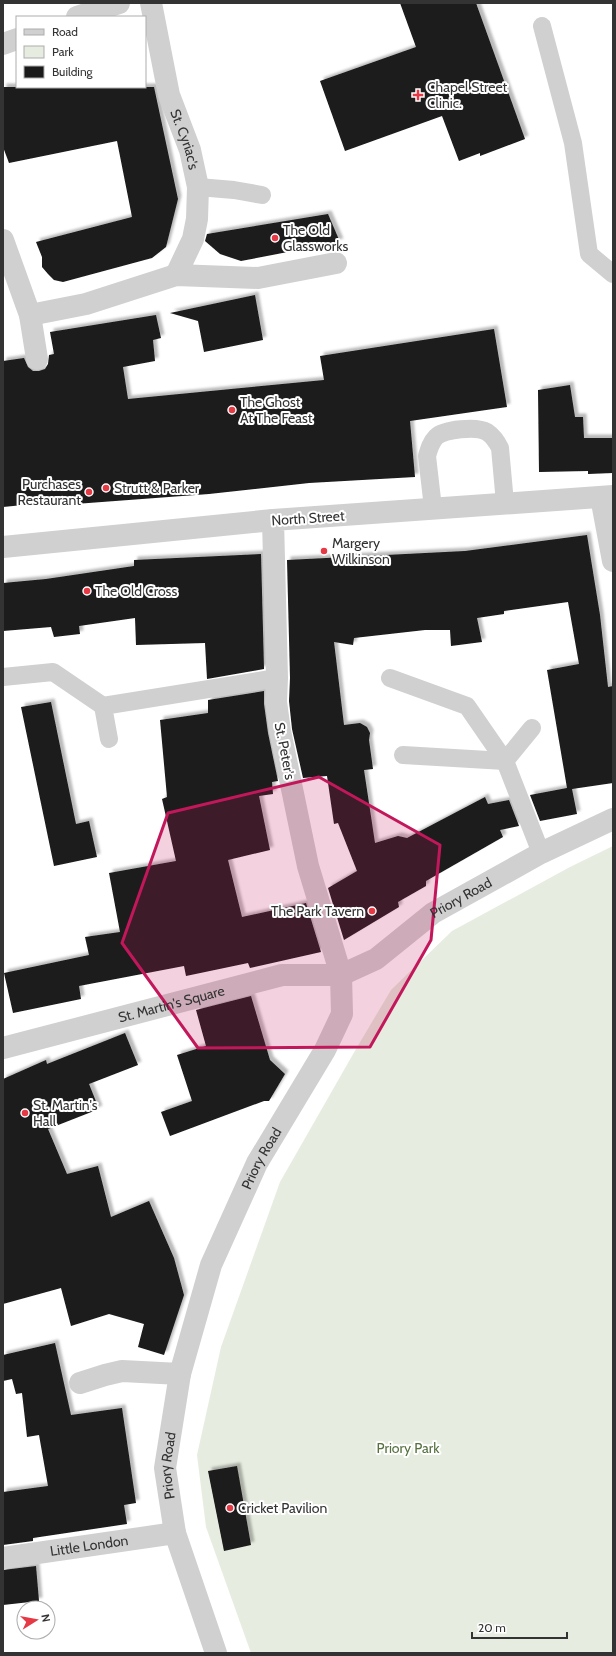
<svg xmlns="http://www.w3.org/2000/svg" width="616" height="1656" font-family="Cabin,sans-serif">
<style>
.green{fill:#e6ecdf}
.building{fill:#1a1a1a;filter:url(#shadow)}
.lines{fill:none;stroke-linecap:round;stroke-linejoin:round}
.service{stroke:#d0d0d0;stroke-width:18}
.pedestrian{stroke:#d0d0d0;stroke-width:22}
.minor{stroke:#d0d0d0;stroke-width:22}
.marked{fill:#c2185b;fill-opacity:0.2;stroke:#c2185b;stroke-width:3;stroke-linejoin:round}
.poi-dot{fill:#e63946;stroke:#fff;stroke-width:1.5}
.labels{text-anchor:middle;stroke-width:4;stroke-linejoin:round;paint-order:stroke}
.poi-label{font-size:14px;fill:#333;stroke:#fff;text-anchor:start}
.street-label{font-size:14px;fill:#333;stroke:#fff}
.park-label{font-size:14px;fill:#56703f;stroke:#fff}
</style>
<defs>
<filter id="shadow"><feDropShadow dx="3.5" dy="-3.5" stdDeviation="1" flood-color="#0004"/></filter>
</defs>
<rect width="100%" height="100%" fill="#fff"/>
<!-- green -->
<polygon class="green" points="613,846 613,1653 251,1653 206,1527 197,1455 221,1347 280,1182 356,1049 391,990 452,931 570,867"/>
<!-- building -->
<g class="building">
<polygon points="400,3 476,3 525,139 480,156 480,153 459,161 442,116 345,151 320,81 416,47"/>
<polygon points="3,87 154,87 178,199 166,247 152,258 63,282 54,280 48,274 42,267 42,257 36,242 132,217 117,141 9,163 3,147"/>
<polygon points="328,214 340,242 241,261 220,254 205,241 207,234"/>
<polygon points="255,295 263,340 204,352 198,321 170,313"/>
<polygon points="156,315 161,338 153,340 155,361 123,367 128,399 324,380 320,356 494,329 507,407 410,421 415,477 309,483 209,494 75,504 23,505 3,507 3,361 24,358 28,367 33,371 39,371 45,369 48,364 49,355 54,354 50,332"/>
<polygon points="570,385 575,417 583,417 584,438 613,438 613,473 588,474 588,471 539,472 538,390"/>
<polygon points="587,535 600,615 608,687 613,686 613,783 572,789 577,814 540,821 530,795 567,788 547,670 579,664 568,602 504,611 504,614 477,618 482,642 451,646 450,630 425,630 354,638 353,645 334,642 344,725 360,723 367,727 370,733 369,740 373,769 364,770 375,843 398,836 407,838 485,797 488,804 509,800 519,826 500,830 503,837 426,881 426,886 398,902 399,907 344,940 328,888 357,871 338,823 334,824 327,776 303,778 292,729 289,701 290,678 287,560 465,551"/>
<polygon points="261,554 264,669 207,679 205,643 136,645 135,618 79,626 80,634 54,637 51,627 3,631 3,583 46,579 134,566 134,560"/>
<polygon points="264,691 264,704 268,733 278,781 272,782 273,794 259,796 270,850 228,860 242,917 306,903 321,952 250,968 248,963 186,976 184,966 79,986 81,999 13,1013 4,973 89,955 85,937 120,932 109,873 176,861 162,799 167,797 160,720 208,713 208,700"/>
<polygon points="51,702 76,824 89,821 97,857 54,866 21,707"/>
<polygon points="251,996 270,1060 285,1074 269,1101 264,1101 170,1136 161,1112 192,1101 177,1055 206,1046 196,1010"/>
<polygon points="125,1033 138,1065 89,1084 99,1109 48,1129 67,1174 98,1166 111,1217 149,1201 174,1258 184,1295 164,1355 138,1347 144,1324 109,1314 71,1326 61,1288 3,1304 3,1079 46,1060 47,1064"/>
<polygon points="55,1343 71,1415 122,1408 136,1503 124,1505 127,1524 33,1538 33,1541 3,1545 3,1492 48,1486 39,1435 27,1437 22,1393 16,1394 12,1379 3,1381 3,1355"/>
<polygon points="237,1466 251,1545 224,1551 208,1471"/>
<polygon points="36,1566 39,1601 3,1605 3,1570"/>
</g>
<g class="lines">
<!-- service -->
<g class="service">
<polyline points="542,26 573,143 589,254 613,274"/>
<polyline points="198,187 234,190 262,195"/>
<path d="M 433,508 L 427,456 C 429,449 431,442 436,437 C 444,429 477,426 487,432 C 493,436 497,442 500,448 L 505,503"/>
<polyline points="3,677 53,672 103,706"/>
<polyline points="390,678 467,706 505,761"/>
<polyline points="532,728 505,761 541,853"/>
<polyline points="109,739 103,706 277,678"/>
<polyline points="403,755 505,761"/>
</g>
<!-- pedestrian -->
<polyline class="pedestrian" points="3,547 273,520"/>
<!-- minor -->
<g class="minor">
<path id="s1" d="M 151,3 L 169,95 L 190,150 L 198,187 L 197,219 L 193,239 L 176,275"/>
<polyline points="77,17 119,3"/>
<polyline points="3,44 17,39"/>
<polyline points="3,240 30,315 37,359"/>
<polyline points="30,315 86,304 176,275 258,278 336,263"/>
<polyline points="601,497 613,561"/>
<path id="s2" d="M 3,1048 L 282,975 L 341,975 L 376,959 L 433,913 L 541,853 L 613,819"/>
<polyline points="80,1383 105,1375 122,1371 180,1374"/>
<path id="s3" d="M 3,1558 L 175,1533"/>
<path id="s4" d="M 216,1653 L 175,1533 L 165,1468 L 180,1374 L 211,1265 L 257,1163 L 325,1050 L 342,1014 L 341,975 L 308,866 L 280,731 L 276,702 L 277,678 L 273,520 L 613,496"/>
</g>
</g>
<!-- marked area -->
<path class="marked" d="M 319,777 L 440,845 L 431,940 L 370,1047 L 198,1048 L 122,943 L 168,813 Z"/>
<!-- markers -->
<g class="poi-dot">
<path d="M416 89h4v4h4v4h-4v4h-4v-4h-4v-4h4z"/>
<circle cx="275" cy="238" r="4"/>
<circle cx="232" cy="410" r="4"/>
<circle cx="106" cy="488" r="4"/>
<circle cx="89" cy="492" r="4"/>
<circle cx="324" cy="551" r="4"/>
<circle cx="87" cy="591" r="4"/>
<circle cx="372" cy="911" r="4"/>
<circle cx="25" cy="1113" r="4"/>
<circle cx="230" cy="1508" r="4"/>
</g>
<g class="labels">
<!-- poi labels -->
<g class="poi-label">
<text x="427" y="92">Chapel Street<tspan x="427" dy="16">Clinic.</tspan></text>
<text x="283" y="235">The Old<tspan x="283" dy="16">Glassworks</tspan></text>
<text x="240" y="407">The Ghost<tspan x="240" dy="16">At The Feast</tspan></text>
<text x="81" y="489" text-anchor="end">Purchases<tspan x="81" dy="16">Restaurant</tspan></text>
<text x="114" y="493">Strutt &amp; Parker</text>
<text x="332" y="548">Margery<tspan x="332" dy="16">Wilkinson</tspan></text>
<text x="95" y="596">The Old Cross</text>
<text x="364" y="916" text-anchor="end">The Park Tavern</text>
<text x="33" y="1110">St. Martin's<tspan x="33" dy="16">Hall</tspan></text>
<text x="238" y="1513">Cricket Pavilion</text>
</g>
<!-- street labels -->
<g class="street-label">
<text dy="5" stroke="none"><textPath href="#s1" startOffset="141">St. Cyriac's</textPath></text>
<text transform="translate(308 518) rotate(-4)" y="5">North Street</text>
<text transform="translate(285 751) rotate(79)" y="5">St. Peter's</text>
<text dy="5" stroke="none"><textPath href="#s2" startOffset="491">Priory Road</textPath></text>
<text dy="5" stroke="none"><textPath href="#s2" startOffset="174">St. Martin's Square</textPath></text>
<text dy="5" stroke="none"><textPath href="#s4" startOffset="519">Priory Road</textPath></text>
<text dy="5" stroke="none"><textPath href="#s4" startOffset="195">Priory Road</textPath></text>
<text dy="5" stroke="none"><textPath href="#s3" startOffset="87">Little London</textPath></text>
</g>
<!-- park labels -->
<g class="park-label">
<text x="408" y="1453">Priory Park</text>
</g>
</g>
<!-- border -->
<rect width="616" height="1656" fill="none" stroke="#333333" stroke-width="8"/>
<!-- legend -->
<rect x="16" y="16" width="130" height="72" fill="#ffffff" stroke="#adadad"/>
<rect x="24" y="29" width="20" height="6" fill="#d0d0d0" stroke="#adadad"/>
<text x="52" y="36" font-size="12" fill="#333333">Road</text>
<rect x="24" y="46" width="20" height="12" fill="#e6ecdf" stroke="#adadad"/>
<text x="52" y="56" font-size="12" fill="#333333">Park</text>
<rect x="24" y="66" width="20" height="12" fill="#1a1a1a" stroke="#adadad"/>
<text x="52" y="76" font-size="12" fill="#333333">Building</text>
<!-- north arrow -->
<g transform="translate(36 1620) rotate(79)"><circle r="19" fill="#ffffff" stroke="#adadad"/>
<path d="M0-3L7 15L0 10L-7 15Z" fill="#e63946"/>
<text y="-6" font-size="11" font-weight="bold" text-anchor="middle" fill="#333333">N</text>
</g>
<!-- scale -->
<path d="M472 1632v6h95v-6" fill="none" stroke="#333333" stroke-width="2"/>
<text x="478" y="1632" font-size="12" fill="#333333" stroke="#ffffff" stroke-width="3" paint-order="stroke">20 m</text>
</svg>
